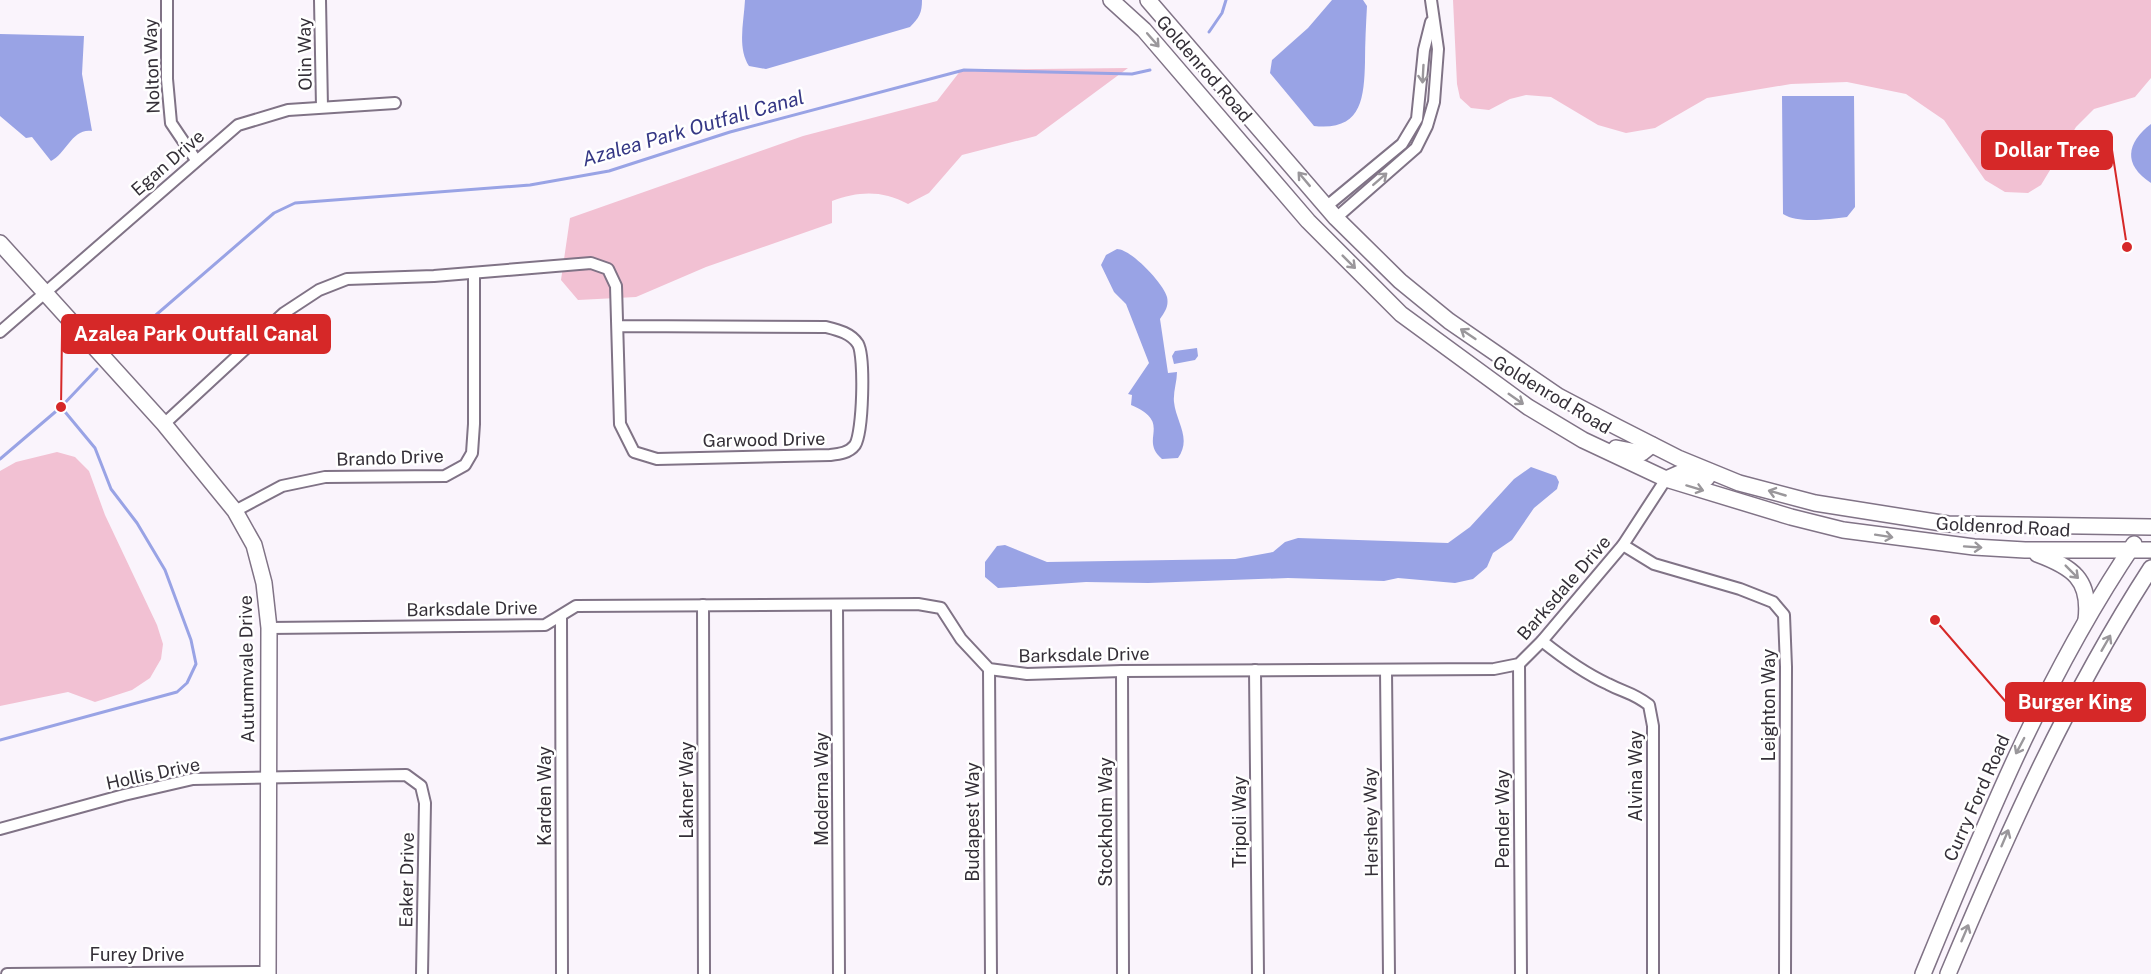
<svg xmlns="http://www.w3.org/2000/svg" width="2151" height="974" font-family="'Public Sans',sans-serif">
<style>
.green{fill:#f2c1d3}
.water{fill:#99a3e5}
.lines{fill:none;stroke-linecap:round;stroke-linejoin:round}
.stream{stroke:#99a3e5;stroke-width:3}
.street-casing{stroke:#807386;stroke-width:14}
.secondary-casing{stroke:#807386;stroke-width:18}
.street{stroke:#fff;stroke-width:10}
.secondary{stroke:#fff;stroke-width:15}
.oneway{stroke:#9a979b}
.labels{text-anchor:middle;stroke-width:5;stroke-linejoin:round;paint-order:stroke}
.street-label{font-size:18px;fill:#342f37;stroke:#fff}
.water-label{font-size:20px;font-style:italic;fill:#353785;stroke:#fff}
.leader{fill:none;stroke:#d62828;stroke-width:2}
.callout-dot{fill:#d62828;stroke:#fff;stroke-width:2}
.callout{fill:#d62828;stroke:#d62828;stroke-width:2}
.callout-label{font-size:20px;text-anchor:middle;font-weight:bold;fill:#fff}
</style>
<rect width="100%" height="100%" fill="#faf4fc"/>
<!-- green -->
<g class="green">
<polygon points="1453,0 2151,0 2151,78 2135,97 2094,109 2076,127 2041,185 2028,193 2005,192 1985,180 1944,120 1906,94 1847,82 1791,84 1707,98 1655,128 1626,133 1598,125 1551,97 1526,95 1510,99 1489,110 1471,108 1460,98 1457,84"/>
<path d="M 1128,68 L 1036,136 L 962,155 L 929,193 L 908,204 C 882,190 859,191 832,201 L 832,223 L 706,267 L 636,297 L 578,300 L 561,280 L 570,218 L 803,136 L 937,101 L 961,70 Z"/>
<polygon points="57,452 75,457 89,471 105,515 157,625 163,644 161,659 150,678 132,690 95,702 68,692 0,706 0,471 16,462"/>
</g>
<!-- water -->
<g class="water">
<path d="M 745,0 L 922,0 C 922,13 919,18 910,27 L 766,69 L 749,66 C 737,48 744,21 745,0 Z"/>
<path d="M 1332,0 L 1363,0 L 1367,6 C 1366,24 1365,43 1365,62 C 1364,100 1361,131 1314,126 L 1270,73 L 1272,60 L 1308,28 Z"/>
<path d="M 0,34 L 84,36 L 82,74 L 92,131 C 72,128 66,154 51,161 L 32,137 L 26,138 L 0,116 Z"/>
<path d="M 1782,96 L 1854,96 L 1855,207 L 1847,217 C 1828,219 1799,224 1783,214 Z"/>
<path d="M 2151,124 L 2151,183 C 2123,165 2126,143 2151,124 Z"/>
<path d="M 1117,249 C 1131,249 1164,284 1167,297 C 1169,306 1165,312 1160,319 L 1168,373 L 1177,372 C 1177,382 1173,392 1174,402 C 1176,422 1192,438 1178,458 L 1162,459 C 1138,439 1174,423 1131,405 L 1132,395 L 1128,394 L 1149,363 L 1126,304 L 1114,292 L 1101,265 L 1106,255 Z"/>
<polygon points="1197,348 1198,356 1195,360 1174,364 1172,356 1175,351"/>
<polygon points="1531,467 1556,476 1559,482 1557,489 1534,508 1512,540 1493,553 1487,567 1473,579 1455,583 1398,578 1384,581 1288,578 1148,583 1086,582 998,588 985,577 985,562 997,546 1005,545 1047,562 1235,559 1273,552 1285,542 1298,538 1448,543 1470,527 1514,479"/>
</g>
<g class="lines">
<!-- stream -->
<g class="stream">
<polyline points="1209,32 1222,13 1226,0"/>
<polyline points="113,352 274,213 295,203 530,185 609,171 730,132 964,70 1132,74 1150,70"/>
<polyline points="0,459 61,407 97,369"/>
<polyline points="0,740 177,692 187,683 196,664 191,640 165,570 137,523 111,489 95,448 61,407"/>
</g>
<!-- street casing -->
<g class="street-casing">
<g id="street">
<polyline points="167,0 167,79 171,123 196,160"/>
<polyline points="320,0 322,107"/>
<polyline points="1327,206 1402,144 1417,119 1424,50 1431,22"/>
<polyline points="1336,218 1416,148 1427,126 1434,102 1438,49 1431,0"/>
<polyline points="0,332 238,125 288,110 395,103"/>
<path d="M 164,424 L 284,313 L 319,290 L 347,279 L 434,276 L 591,263 L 608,269 L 616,286 L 620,424 L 634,452 L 657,459 L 830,455 C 839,454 849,453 855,445 C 863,432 865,357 858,344 C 851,333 838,330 826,327 L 618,326"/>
<polyline points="235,511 282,486 325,477 445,476 465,465 472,453 474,424 474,273"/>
<polyline points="1623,545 1654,564 1740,589 1773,602 1784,615 1786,667 1785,974"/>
<polyline points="703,605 704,974"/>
<polyline points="837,605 839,974"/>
<polyline points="561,617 562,974"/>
<polyline points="269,628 545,625 576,606 918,604 941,608 961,639 989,669 1027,674 1122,671 1494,669 1519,664 1542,641 1623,545 1666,479"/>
<path d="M 1542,641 C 1562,657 1584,673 1608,684 C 1625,693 1632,692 1649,705 L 1653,726 L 1653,974"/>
<polyline points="1519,664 1521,974"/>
<polyline points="989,669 991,974"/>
<polyline points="1255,670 1258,974"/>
<polyline points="1386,670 1389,974"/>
<polyline points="1122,671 1123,974"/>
<polyline points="0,829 124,795 193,779 406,775 421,786 425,803 422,974"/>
<polyline points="7,974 268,972"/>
</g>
</g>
<!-- secondary casing -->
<g class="secondary-casing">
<g id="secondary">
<polyline points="1111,0 1144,30 1308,221 1401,314 1528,407 1583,440 1666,479 1791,517 1843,530 1974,547 2025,550 2151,550"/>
<polyline points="1148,0 1336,218 1400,281 1449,321 1558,396 1617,427 1678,458 1739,483 1815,503 1948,524 2151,527"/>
<polyline points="0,243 164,424 235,511 254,545 264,583 269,628 268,974"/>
<polyline points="1616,448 1642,453 1652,445"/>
<polyline points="1666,479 1682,472 1707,478"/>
<path d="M 2037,554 C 2072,567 2091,579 2086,620"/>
<path d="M 1923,974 C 1984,826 2044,677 2134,544"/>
<path d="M 1948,974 C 2007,834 2068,696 2151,568"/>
</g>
</g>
<!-- street -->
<use href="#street" class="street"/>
<!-- secondary -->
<use href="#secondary" class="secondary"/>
</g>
<!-- one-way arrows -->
<defs><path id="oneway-shaft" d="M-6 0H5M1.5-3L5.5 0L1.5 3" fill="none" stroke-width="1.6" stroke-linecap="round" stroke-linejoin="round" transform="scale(1.5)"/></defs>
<g class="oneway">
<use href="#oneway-shaft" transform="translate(1153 40) rotate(49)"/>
<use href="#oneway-shaft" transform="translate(1423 74) rotate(93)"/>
<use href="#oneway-shaft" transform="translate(1304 179) rotate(-130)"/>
<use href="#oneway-shaft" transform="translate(1380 179) rotate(-41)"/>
<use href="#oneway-shaft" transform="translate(1349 262) rotate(45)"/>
<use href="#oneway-shaft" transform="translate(1468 334) rotate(-146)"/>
<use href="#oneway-shaft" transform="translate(1516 399) rotate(35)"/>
<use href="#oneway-shaft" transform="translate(1695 488) rotate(17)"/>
<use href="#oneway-shaft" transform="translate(1777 493) rotate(-164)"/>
<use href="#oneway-shaft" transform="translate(1884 536) rotate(9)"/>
<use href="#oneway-shaft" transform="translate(1973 547) rotate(4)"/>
<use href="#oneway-shaft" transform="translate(2072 572) rotate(45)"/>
<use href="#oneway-shaft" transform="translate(2106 643) rotate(-60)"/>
<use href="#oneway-shaft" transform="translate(2020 746) rotate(118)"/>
<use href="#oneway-shaft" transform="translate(2005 838) rotate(-67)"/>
<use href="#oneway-shaft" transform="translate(1965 933) rotate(-67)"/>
</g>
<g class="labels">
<!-- street labels -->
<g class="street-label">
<text transform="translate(305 54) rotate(-91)" y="6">Olin Way</text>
<text transform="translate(152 66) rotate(-92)" y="6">Nolton Way</text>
<text transform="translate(1204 69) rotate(49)" y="6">Goldenrod Road</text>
<text transform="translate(168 163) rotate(-41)" y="6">Egan Drive</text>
<text transform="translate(1552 395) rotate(31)" y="6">Goldenrod Road</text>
<text transform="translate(764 440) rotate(-1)" y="6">Garwood Drive</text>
<text transform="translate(390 458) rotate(-2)" y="6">Brando Drive</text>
<text transform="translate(2003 527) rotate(3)" y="6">Goldenrod Road</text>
<text transform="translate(1564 588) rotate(-49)" y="6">Barksdale Drive</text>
<text transform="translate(472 609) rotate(-1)" y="6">Barksdale Drive</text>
<text transform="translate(1084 655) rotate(-1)" y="6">Barksdale Drive</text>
<text transform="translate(247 669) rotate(-91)" y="6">Autumnvale Drive</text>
<text transform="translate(1769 705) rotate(-90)" y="6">Leighton Way</text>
<text transform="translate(153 774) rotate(-12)" y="6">Hollis Drive</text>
<text transform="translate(1636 776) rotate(-90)" y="6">Alvina Way</text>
<text transform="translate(822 789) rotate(-90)" y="6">Moderna Way</text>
<text transform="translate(687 790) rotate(-90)" y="6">Lakner Way</text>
<text transform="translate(545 796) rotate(-90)" y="6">Karden Way</text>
<text transform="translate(1977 798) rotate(-66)" y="6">Curry Ford Road</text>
<text transform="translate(1503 819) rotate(-90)" y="6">Pender Way</text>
<text transform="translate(973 822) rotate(-90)" y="6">Budapest Way</text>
<text transform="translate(1106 822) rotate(-90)" y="6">Stockholm Way</text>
<text transform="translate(1240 822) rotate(-90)" y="6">Tripoli Way</text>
<text transform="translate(1371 822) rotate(-91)" y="6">Hershey Way</text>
<text transform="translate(407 880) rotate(-89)" y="6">Eaker Drive</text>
<text x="137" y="961">Furey Drive</text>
</g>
<!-- water labels -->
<g class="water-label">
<text transform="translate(693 128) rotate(-16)" y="7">Azalea Park Outfall Canal</text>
</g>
</g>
<!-- callouts -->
<path class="leader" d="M2127 247L2112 150M61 407L62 334M1935 620L2006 702"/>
<g class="callout-dot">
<circle cx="2127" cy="247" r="6"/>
<circle cx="61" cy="407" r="6"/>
<circle cx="1935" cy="620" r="6"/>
</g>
<g class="callout">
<rect x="1982" y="131" width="130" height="38" rx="6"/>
<rect x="62" y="315" width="268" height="38" rx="6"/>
<rect x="2006" y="683" width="139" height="38" rx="6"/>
</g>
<g class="callout-label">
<text x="2047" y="157">Dollar Tree</text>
<text x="196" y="341">Azalea Park Outfall Canal</text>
<text x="2075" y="709">Burger King</text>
</g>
</svg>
